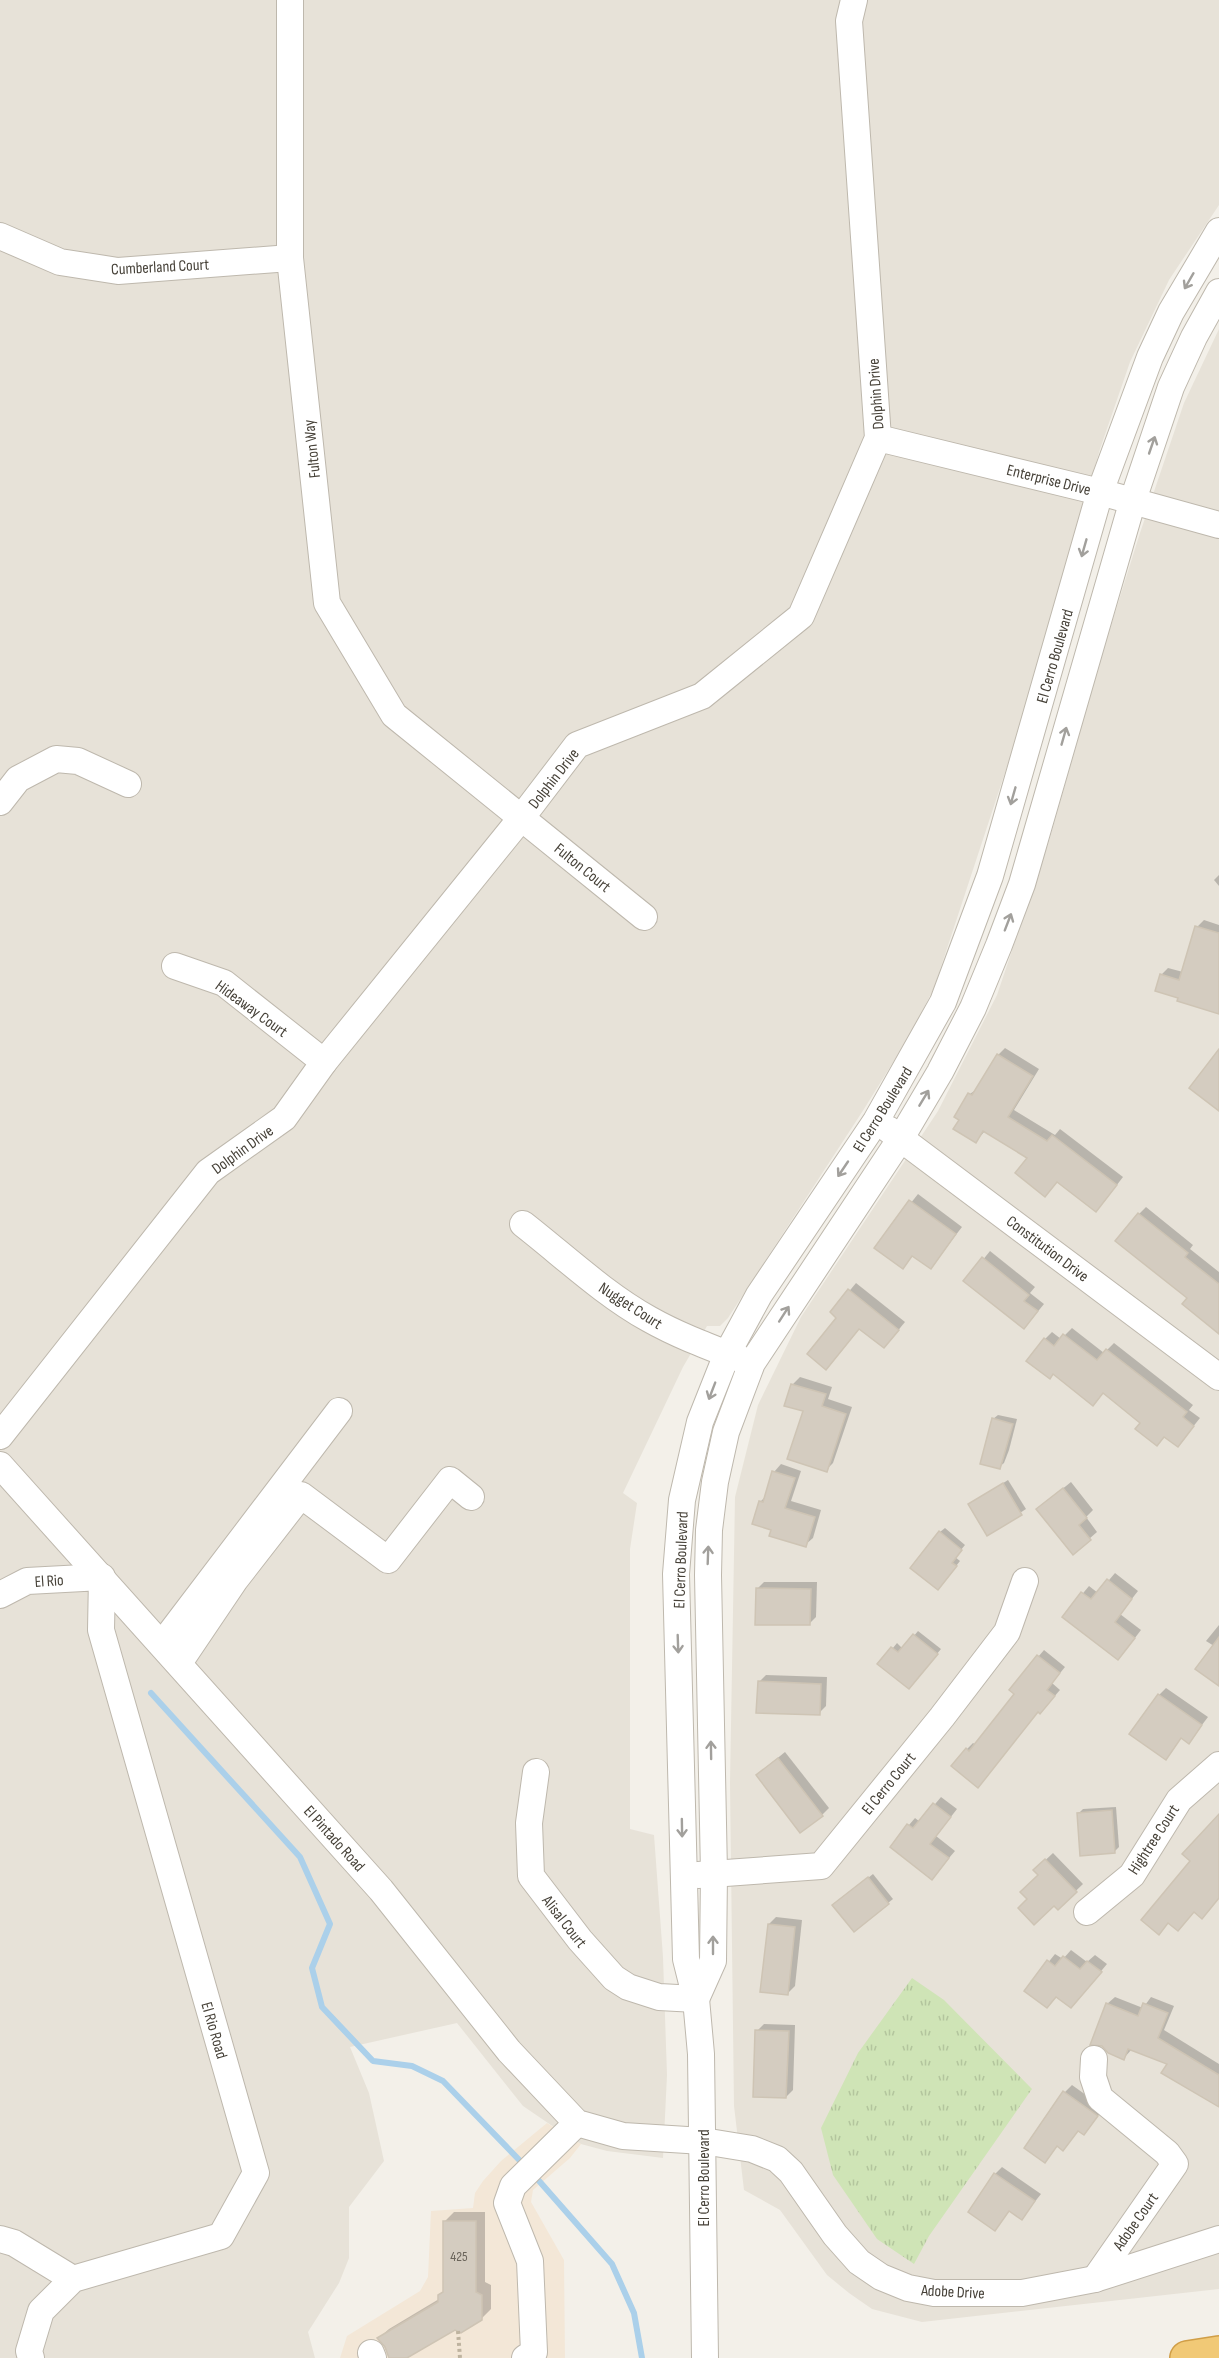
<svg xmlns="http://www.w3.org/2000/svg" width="1219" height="2358" font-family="'Sofia Sans Condensed',sans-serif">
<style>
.residential{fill:#e7e2d8}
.commercial{fill:#f3e7d7}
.grass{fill:url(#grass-tufts)}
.shadow{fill:#0003}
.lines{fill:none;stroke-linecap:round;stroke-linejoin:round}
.stream{stroke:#abd0ea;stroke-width:6}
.building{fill:#d4ccc0;stroke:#cec4b4;stroke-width:1.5}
.minor-casing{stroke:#beb8ad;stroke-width:28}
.highway-casing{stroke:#d09e47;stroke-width:36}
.path{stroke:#beb39f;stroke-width:4;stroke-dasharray:3 3;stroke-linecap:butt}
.minor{stroke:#fff;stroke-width:26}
.highway{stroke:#f1c976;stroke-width:33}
.oneway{stroke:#a2a09c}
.labels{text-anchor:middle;stroke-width:4.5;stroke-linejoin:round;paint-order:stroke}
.number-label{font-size:14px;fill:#6a645a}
.street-label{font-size:16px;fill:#464138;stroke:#fff}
</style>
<defs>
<pattern id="grass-tufts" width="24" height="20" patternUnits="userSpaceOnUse" patternTransform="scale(1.5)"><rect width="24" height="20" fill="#cfe4b6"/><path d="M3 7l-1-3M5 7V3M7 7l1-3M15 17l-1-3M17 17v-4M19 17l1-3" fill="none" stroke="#b3c59d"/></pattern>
</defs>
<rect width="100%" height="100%" fill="#f3f0e9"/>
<!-- residential -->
<g class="residential">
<polygon points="0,0 1219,0 1219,205 1169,280 1130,362 1100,449 1020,727 934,988 910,1035 864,1109 728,1318 720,1326 707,1326 683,1367 623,1493 637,1503 630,1549 630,1829 654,1835 663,1957 667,2075 663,2158 607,2151 581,2144 570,2138 523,2106 457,2023 350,2047 369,2093 384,2161 349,2207 349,2258 339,2283 308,2332 315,2358 0,2358"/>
<polygon points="1219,329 1219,2289 922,2322 872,2309 849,2293 827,2275 780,2210 744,2190 734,2106 730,1783 735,1497 758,1405 801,1317 938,1111 997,995 1050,838 1098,667 1140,533 1184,403"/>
</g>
<!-- commercial -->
<polygon class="commercial" points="547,2123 581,2144 570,2158 533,2190 531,2202 564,2260 565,2358 340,2358 347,2336 420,2291 428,2277 431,2211 473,2208 475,2193 483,2181 501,2161"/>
<!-- grass -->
<polygon class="grass" points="912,1978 944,2000 1032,2089 929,2236 914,2264 877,2239 833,2175 821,2128 858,2053"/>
<!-- shadow -->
<g class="shadow">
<polygon points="1219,875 1219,886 1214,880"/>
<polygon points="1204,920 1219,925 1219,1012 1179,997 1161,975 1168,968 1183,972 1197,927"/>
<polygon points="1005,1048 1039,1069 1014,1110 1055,1135 1060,1129 1123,1177 1103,1203 985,1131 976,1141 961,1119 970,1094 978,1088 998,1055"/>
<polygon points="918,1194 962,1227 931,1267 913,1255 903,1267 876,1247"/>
<polygon points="1146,1207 1193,1245 1190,1249 1219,1272 1219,1332 1189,1298 1139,1214"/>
<polygon points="990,1251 1035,1287 1030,1293 1044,1304 1031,1320 966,1281"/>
<polygon points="856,1283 905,1322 891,1339 838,1318 832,1312"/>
<polygon points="1072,1328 1104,1353 1114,1343 1193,1405 1189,1410 1200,1418 1184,1438 1165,1435 1142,1423 1104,1392 1093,1404 1045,1339 1052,1332 1061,1339"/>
<polygon points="800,1377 832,1387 828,1399 852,1407 833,1463 826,1470 805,1410 786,1405 793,1384"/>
<polygon points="998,1415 1017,1419 1009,1450 1004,1463 999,1467 993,1419"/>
<polygon points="781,1464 801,1471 791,1501 821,1510 813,1538 805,1545 773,1529 754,1523 761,1501 766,1496 774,1472"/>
<polygon points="1008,1480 1026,1509 988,1534 970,1504"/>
<polygon points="1071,1482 1093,1510 1086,1517 1097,1532 1073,1553 1045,1503"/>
<polygon points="945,1528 965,1545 955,1557 960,1561 942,1584 940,1532"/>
<polygon points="1115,1573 1138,1591 1120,1614 1141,1630 1125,1651 1064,1616 1089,1586 1098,1593"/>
<polygon points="764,1582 817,1582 816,1617 809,1624 757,1589"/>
<polygon points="1219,1625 1219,1681 1214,1646 1206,1641"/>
<polygon points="918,1631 941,1649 913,1683 880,1664 897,1643 903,1649"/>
<polygon points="1044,1650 1065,1667 1052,1683 1060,1690 1046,1706 1038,1711 978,1786 967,1749 973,1743 976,1745 1017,1693 1011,1689"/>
<polygon points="766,1675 827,1677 826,1706 819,1713 759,1682"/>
<polygon points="1166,1688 1208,1717 1189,1742 1182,1737 1170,1752 1159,1695"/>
<polygon points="785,1752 829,1808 822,1815 764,1769"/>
<polygon points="941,1797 957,1809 936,1836 955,1851 932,1878 909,1825 915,1818 920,1822"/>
<polygon points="1116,1807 1119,1847 1115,1851 1078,1814 1083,1809"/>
<polygon points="1053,1853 1083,1884 1058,1908 1054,1904 1029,1899 1040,1875 1035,1870"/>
<polygon points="873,1874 893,1899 854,1930 839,1901"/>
<polygon points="776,1917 802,1920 795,1986 788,1993 769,1924"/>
<polygon points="1071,1950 1087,1962 1095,1955 1107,1964 1078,1999 1026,1990 1055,1954 1063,1959"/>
<polygon points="1115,1997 1143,2008 1151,1997 1174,2006 1164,2030 1219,2064 1219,2100 1169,2064 1132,2049 1124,2058 1107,2004"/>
<polygon points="764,2024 795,2025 793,2090 786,2097 757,2031"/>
<polygon points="1072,2085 1104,2108 1084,2133 1079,2130 1063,2149 1058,2145 1045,2161 1065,2092"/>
<polygon points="1002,2167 1041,2194 1022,2218 1010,2210 995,2230 995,2174"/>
<polygon points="454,2212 485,2212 485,2282 491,2285 491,2309 481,2319 455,2328 404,2358 391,2358 379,2338 389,2329 439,2299 445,2290 444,2222"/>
</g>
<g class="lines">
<!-- stream -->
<g class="stream">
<polyline points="151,1693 300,1857 330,1924 312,1968 322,2007 373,2061 412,2066 443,2081 526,2167"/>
<polyline points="533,2174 612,2264 634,2313 642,2358"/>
</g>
</g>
<!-- building -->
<g class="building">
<polygon points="1195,926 1219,933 1219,1014 1177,1001 1178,998 1155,991 1160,974 1179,980"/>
<polygon points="1219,1049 1219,1111 1189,1088"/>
<polygon points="997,1054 1033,1076 1008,1117 1047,1141 1052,1135 1117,1185 1096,1212 1057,1182 1045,1197 1015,1173 1027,1158 983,1131 976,1143 953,1129 959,1120 954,1117 968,1093 972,1095"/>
<polygon points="909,1200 956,1234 931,1269 912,1256 903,1269 874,1248"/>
<polygon points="1138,1213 1188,1253 1185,1257 1219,1284 1219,1334 1182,1304 1187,1298 1115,1241"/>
<polygon points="982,1257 1029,1295 1024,1301 1038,1311 1024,1329 963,1281"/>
<polygon points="848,1289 899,1330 884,1348 859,1329 826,1370 807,1354 836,1318 830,1312"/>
<polygon points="1063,1334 1097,1360 1106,1349 1187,1412 1183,1417 1194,1426 1178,1447 1164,1437 1157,1446 1135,1429 1140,1423 1103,1393 1093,1406 1053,1374 1050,1379 1026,1361 1044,1338 1054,1346"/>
<polygon points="791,1384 826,1394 822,1406 846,1414 827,1472 787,1459 803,1411 784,1406"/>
<polygon points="992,1418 1013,1424 1000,1469 980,1464"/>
<polygon points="772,1471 795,1478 785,1508 815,1517 806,1547 769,1536 771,1530 752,1524 759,1501 763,1502"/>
<polygon points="1003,1483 1022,1515 987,1536 968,1504"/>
<polygon points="1063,1488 1087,1518 1079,1525 1091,1540 1073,1555 1036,1509"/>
<polygon points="939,1531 962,1550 952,1563 957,1566 938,1590 910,1568"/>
<polygon points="1107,1579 1132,1599 1115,1622 1135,1638 1118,1660 1062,1617 1081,1592 1091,1599"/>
<polygon points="756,1588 811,1589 810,1625 755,1625"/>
<polygon points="913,1634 938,1654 909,1689 877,1664 891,1647 898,1652"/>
<polygon points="1219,1637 1219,1686 1195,1669"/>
<polygon points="1037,1655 1060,1673 1047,1690 1055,1696 1040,1714 1038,1712 978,1788 951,1766 966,1748 969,1751 1014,1694 1009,1690"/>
<polygon points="758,1681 821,1684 820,1715 756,1713"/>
<polygon points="1158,1694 1202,1725 1189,1744 1181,1738 1166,1760 1129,1734"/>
<polygon points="778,1758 823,1816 800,1833 756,1775"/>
<polygon points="933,1803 951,1817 930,1844 949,1858 932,1880 890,1847 907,1824 913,1828"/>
<polygon points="1112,1810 1115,1853 1080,1856 1077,1813"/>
<polygon points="1219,1814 1219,1898 1202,1919 1194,1912 1178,1931 1168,1923 1159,1935 1141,1920 1190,1861 1182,1854"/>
<polygon points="1045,1859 1077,1892 1058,1910 1054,1906 1034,1925 1018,1908 1027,1899 1020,1892 1038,1875 1033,1870"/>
<polygon points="868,1877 889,1904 854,1932 832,1905"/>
<polygon points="768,1924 795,1927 788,1995 760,1992"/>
<polygon points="1063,1956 1080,1969 1087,1961 1102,1972 1071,2008 1056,1997 1047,2008 1024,1991 1047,1960 1055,1966"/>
<polygon points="1106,2003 1138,2016 1143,2003 1168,2013 1158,2038 1219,2075 1219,2107 1161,2073 1167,2064 1128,2049 1124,2060 1108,2053 1102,2046 1090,2045"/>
<polygon points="755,2030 789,2031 786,2098 753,2097"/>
<polygon points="1063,2091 1098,2116 1084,2135 1078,2131 1063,2151 1057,2146 1045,2163 1024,2148"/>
<polygon points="994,2173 1035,2201 1022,2220 1009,2211 995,2231 968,2212"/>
<polygon points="443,2221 476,2221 476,2292 482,2295 482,2320 461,2333 455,2330 407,2358 389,2358 385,2347 377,2338 438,2302 438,2295 443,2292"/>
</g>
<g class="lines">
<!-- minor casing -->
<g class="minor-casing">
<g id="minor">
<polyline points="290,0 290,258 327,603 394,715 644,917"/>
<polyline points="0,236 60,262 118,271 290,258"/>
<polyline points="878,438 1100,492 1219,525"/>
<polyline points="0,802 18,779 56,759 78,761 128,784"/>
<polyline points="175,966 224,983 324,1062"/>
<polyline points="888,1129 1219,1377"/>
<path d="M 523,1224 C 564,1256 604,1294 649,1319 C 679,1336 712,1348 743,1360"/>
<polyline points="0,1436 208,1172 284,1118 324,1062 522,817 577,745 702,696 801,616 878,438 849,21 854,0"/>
<polyline points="0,1465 381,1890 509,2051 577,2123 623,2136 703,2141 752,2149 777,2159 791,2172 835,2235 859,2262 881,2277 908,2288 934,2293 1022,2293 1095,2279 1219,2239"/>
<polyline points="0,1595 27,1581 102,1577 101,1630 256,2173 221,2236 73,2279 41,2311 29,2351 31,2358"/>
<polyline points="162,1644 339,1411"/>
<polyline points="179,1663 235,1580 301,1495 388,1560 450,1480 471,1497"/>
<polyline points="536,1772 529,1823 531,1876 580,1940 614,1978 628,1987 659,1997 696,1999"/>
<polyline points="698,1875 821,1866 942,1717 1007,1632 1025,1581"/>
<polyline points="1087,1912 1132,1875 1179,1800 1219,1765"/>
<polyline points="696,1999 713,1961 714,1873 708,1575 709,1530 715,1482 726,1432 752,1363 901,1138 940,1072 973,1008 999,945 1022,884 1133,500 1171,387 1194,337 1219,292"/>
<polyline points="1094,2059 1093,2077 1100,2098 1167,2153 1175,2164 1095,2279"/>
<polyline points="0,2239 14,2243 73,2279"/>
<polyline points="371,2353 373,2358"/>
<polyline points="525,2358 534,2352 530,2261 507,2203 513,2186 577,2123"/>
<polyline points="705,2358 701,2054 696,1999 686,1959 676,1574 682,1500 700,1422 727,1354 759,1295 876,1121 943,1002 990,876 1100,492 1150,357 1171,312 1219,231"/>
</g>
</g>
<!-- highway casing -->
<g class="highway-casing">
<polyline id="highway" points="1187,2358 1219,2353"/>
</g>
<!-- path -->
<polyline class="path" points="458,2331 460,2358"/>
<!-- minor -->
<use href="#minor" class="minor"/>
<!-- highway -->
<use href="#highway" class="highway"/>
</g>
<!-- one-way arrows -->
<defs><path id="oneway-shaft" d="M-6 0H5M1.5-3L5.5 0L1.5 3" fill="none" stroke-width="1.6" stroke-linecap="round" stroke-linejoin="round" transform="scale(1.5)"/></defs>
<g class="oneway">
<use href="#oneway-shaft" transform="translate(1189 281) rotate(120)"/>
<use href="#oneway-shaft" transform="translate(1152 445) rotate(-71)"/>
<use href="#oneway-shaft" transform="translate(1084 548) rotate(106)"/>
<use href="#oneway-shaft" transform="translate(1064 736) rotate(-74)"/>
<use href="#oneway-shaft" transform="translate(1013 796) rotate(106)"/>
<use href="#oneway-shaft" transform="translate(1008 922) rotate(-69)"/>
<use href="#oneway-shaft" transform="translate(924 1098) rotate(-59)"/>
<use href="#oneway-shaft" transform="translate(843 1169) rotate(124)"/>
<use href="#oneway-shaft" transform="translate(784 1314) rotate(-57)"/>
<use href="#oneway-shaft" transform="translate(712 1391) rotate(111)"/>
<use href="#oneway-shaft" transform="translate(708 1555) rotate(-88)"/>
<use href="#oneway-shaft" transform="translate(678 1644) rotate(88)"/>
<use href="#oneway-shaft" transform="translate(711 1750) rotate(-91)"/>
<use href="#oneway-shaft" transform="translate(682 1828) rotate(89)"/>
<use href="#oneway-shaft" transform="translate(713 1945) rotate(-90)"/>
</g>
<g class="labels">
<!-- number labels -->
<g class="number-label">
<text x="459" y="2261">425</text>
</g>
<!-- street labels -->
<g class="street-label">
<text transform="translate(160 266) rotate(-3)" y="6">Cumberland Court</text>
<text transform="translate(875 394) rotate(-94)" y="6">Dolphin Drive</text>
<text transform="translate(311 449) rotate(-96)" y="6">Fulton Way</text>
<text transform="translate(1049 479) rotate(14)" y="6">Enterprise Drive</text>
<text transform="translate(1054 656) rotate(-74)" y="6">El Cerro Boulevard</text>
<text transform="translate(553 778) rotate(-52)" y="6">Dolphin Drive</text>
<text transform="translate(583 867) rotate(39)" y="6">Fulton Court</text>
<text transform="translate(252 1008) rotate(36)" y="6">Hideaway Court</text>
<text transform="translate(882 1109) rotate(-58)" y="6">El Cerro Boulevard</text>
<text transform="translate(242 1149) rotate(-36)" y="6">Dolphin Drive</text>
<text transform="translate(1048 1248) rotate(37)" y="6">Constitution Drive</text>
<text transform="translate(631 1305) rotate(33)" y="6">Nugget Court</text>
<text transform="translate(680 1560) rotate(-88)" y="6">El Cerro Boulevard</text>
<text transform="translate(49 1580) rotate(-4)" y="6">El Rio</text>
<text transform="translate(888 1783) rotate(-51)" y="6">El Cerro Court</text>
<text transform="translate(335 1838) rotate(48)" y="6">El Pintado Road</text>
<text transform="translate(1153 1839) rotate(-57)" y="6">Hightree Court</text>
<text transform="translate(565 1921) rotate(52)" y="6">Alisal Court</text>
<text transform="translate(215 2030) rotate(74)" y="6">El Rio Road</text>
<text transform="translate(703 2178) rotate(-90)" y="6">El Cerro Boulevard</text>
<text transform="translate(1135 2221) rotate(-55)" y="6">Adobe Court</text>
<text transform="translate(953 2291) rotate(3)" y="6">Adobe Drive</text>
</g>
</g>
</svg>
